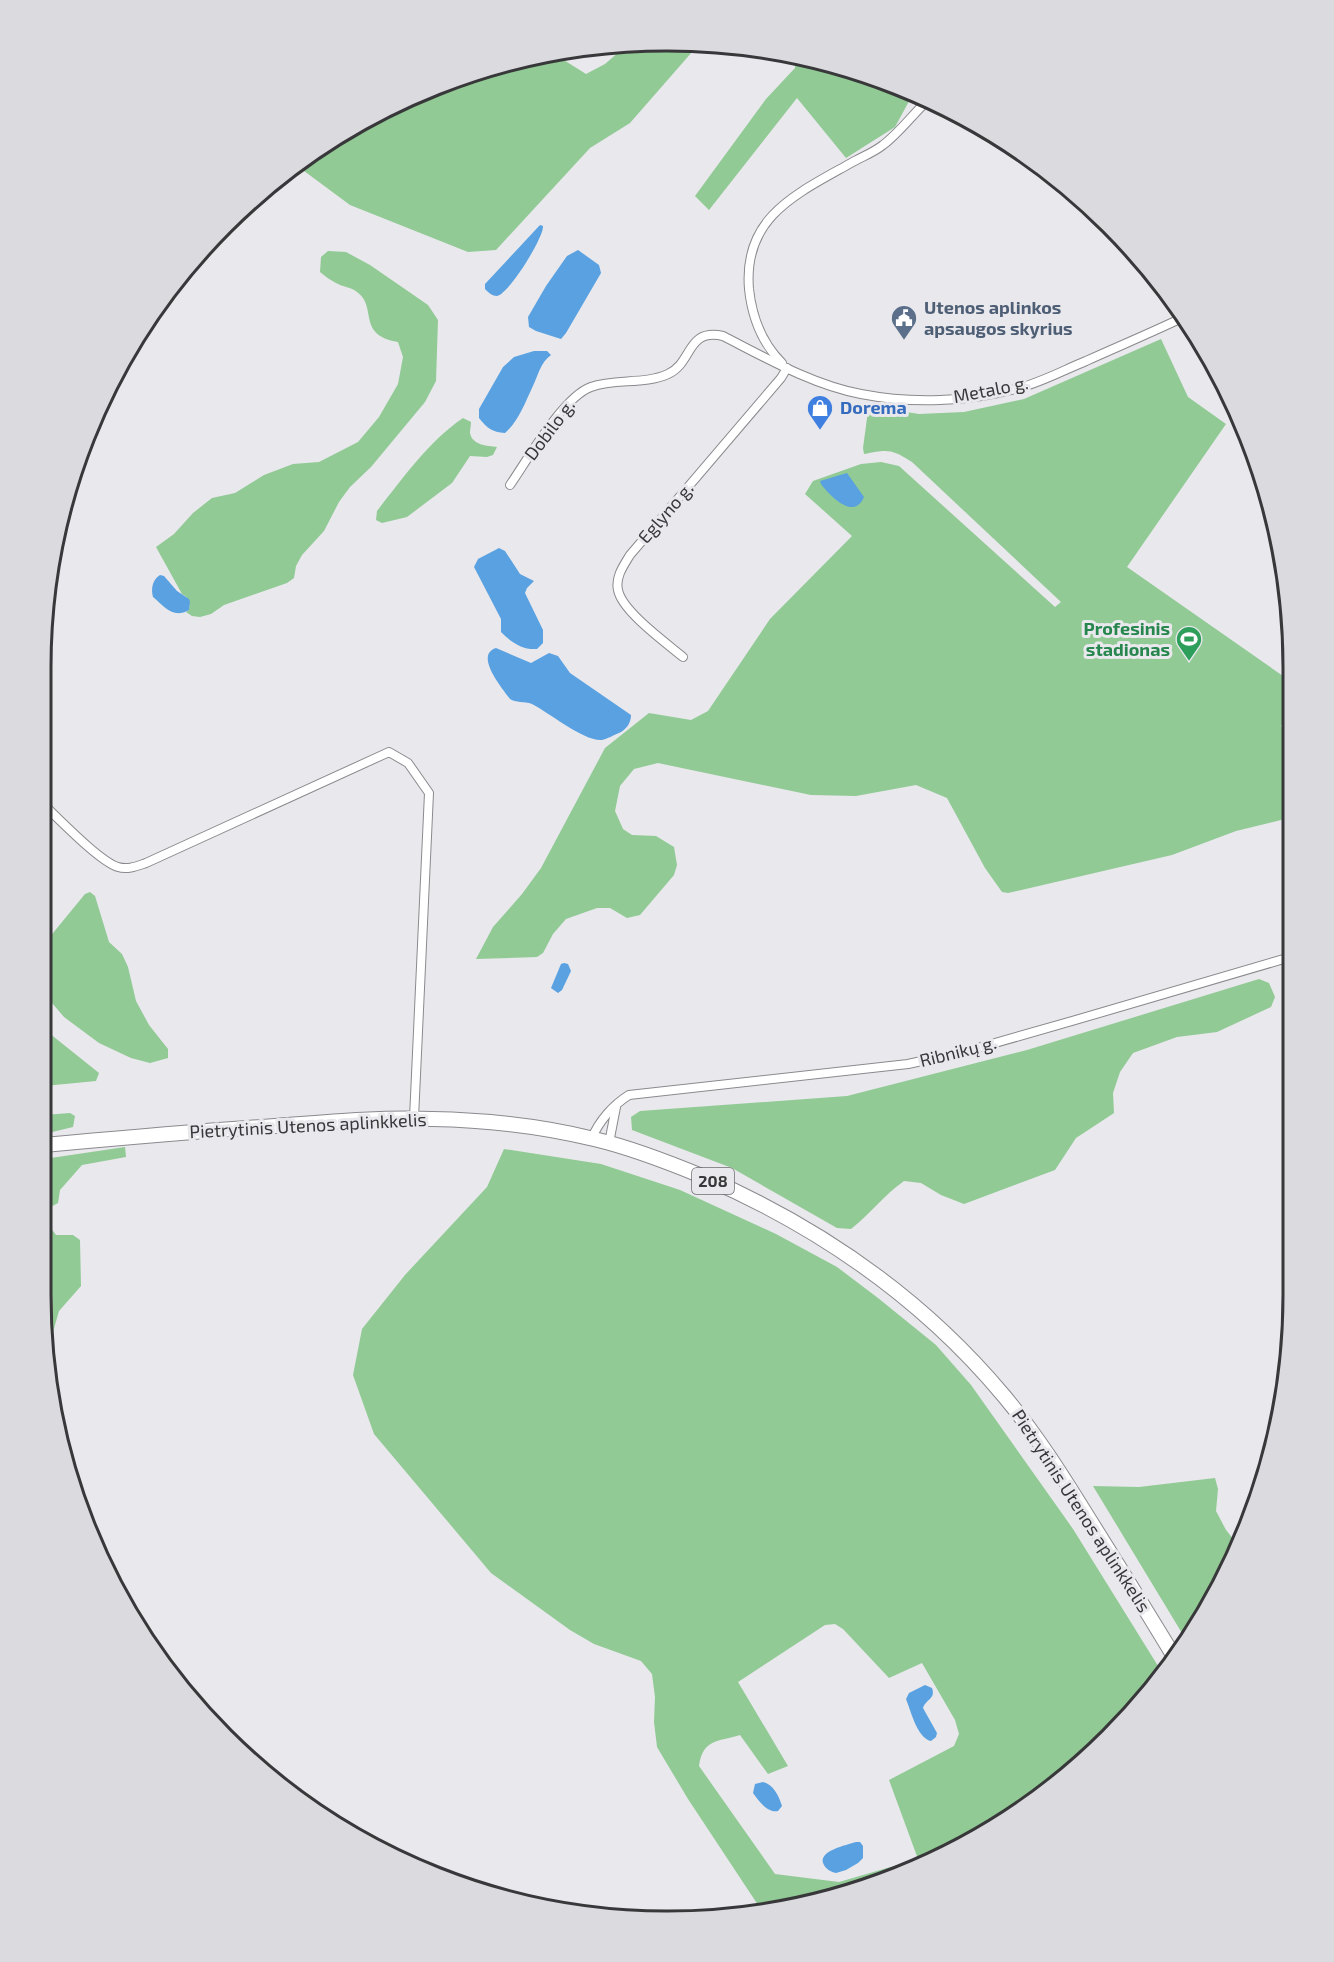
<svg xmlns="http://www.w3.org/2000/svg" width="1334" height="1962" font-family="'Exo 2',sans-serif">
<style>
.green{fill:#91ca94;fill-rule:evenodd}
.water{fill:#59a1e0}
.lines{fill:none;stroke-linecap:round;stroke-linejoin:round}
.street-casing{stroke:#8a8a8e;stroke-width:10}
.highway-casing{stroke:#8a8a8e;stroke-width:16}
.street{stroke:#fff;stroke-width:8}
.highway{stroke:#fff;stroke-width:14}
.labels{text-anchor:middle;stroke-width:6;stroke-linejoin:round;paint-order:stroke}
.shield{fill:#e8e8ed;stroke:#6d6d70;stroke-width:1.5}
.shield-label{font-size:16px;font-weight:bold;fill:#38383a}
.service-label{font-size:18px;font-weight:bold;fill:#4e5e75;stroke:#e8e8ed;text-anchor:start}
.street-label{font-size:18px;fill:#38383a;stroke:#e8e8ed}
.shop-label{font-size:18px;font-weight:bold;fill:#366cbe;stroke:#e8e8ed;text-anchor:start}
.leisure-label{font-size:18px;font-weight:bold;fill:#27864d;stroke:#e8e8ed;text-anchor:end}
.rim{fill:none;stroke:#38383a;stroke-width:3}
</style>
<rect width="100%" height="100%" fill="#e8e8ed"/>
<!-- green -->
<g class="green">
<polygon points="667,41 699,44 630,123 590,148 496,250 468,252 350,205 296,165 319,146 427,88 551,52 586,74 605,64 628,44"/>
<polygon points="795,54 906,88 914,92 895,127 846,158 797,98 709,210 695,196 766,99 795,68"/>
<path d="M 256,198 C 249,217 239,224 220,229 Z"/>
<path d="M 328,251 L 346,252 L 370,265 L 428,305 L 438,320 L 436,381 L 425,402 L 371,467 L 350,487 L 339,502 L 324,531 L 302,555 L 296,566 L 294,578 L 287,583 L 224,605 L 211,614 L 200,617 L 192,616 L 186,612 L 189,610 C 190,601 189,598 182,594 L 156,547 L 174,534 L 193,513 L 212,498 L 235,493 L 264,475 L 293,464 L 319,462 L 358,442 L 379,417 L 398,384 L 403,357 L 398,342 C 356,335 378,307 357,292 C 351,287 343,287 336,283 C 330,280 325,276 320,272 L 321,257 Z"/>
<path d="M 1161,339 L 1188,397 L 1226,424 L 1127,567 L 1293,683 L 1293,708 L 1281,726 L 1293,739 L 1293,817 L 1236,831 L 1172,855 L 1008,893 L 1002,892 L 985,868 L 947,798 L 916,785 L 856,796 L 811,795 L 658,763 L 634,769 L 620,786 L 615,811 L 623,829 L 632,835 L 656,836 L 674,847 L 677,865 L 674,875 L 640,915 L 627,918 L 610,908 L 597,908 L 566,919 L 553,934 L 543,953 L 537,957 L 476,959 L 493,927 L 522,894 L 541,868 L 605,748 L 649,713 L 691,720 L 708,711 L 770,619 L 852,536 L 805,494 L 813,481 L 861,464 L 881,462 L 899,466 L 1055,607 L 1061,602 L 912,462 C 892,449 888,449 864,454 L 863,448 L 868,411 L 874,407 L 919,414 L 964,412 L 1024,399 Z"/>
<path d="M 463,418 L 471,422 C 471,426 470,429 470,433 C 472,445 487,446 497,447 L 493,455 L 487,457 L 470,456 L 452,483 L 407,517 L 382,523 L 376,520 L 377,511 C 403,478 428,442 463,418 Z"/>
<polygon points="90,892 95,896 109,942 122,954 128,967 136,1001 149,1025 168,1049 168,1058 150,1063 131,1058 99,1043 64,1017 46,996 43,983 44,944 85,894"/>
<path d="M 1259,979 L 1269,983 L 1275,997 L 1271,1007 L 1217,1032 L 1177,1037 L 1133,1053 L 1120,1072 L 1113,1093 L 1114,1113 L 1076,1138 L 1055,1170 L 964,1204 L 941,1195 L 921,1183 L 904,1181 C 884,1195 870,1214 851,1229 L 837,1228 L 732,1168 L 632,1130 L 631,1117 L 640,1111 L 847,1096 L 1027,1050 Z"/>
<polygon points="43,1033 49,1033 99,1073 96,1081 44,1086"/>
<polygon points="70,1113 75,1116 73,1127 44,1134 44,1115"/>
<polygon points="125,1147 126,1157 82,1165 60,1190 58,1203 45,1210 45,1219 44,1159"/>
<path d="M 504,1149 L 601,1164 L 680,1190 L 776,1234 L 837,1267 L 878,1298 L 936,1345 L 971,1385 L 1073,1529 L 1163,1674 L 1110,1738 L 980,1838 L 869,1888 L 790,1909 L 762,1911 L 688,1799 L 657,1747 L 654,1722 L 655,1697 L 652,1674 L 641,1661 L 594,1644 L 570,1630 L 491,1573 L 374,1434 L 353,1375 L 362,1329 L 405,1275 L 487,1187 ZM 835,1624 L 843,1629 L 889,1678 L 922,1663 L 955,1720 L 959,1734 L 954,1746 L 889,1780 L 918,1859 L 839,1882 L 775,1874 L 699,1766 C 703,1739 717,1742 740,1735 L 768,1774 L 788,1766 L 738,1682 L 825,1625 Z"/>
<polygon points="45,1220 56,1235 73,1235 80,1240 81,1286 59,1311 53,1332 46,1346"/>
<polygon points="1215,1478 1218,1489 1216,1511 1226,1530 1238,1545 1229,1572 1188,1643 1093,1486 1139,1487"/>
</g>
<!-- water -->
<g class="water">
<path d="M 540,225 L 543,226 C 544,237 509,294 497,296 C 492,296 489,293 485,289 L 485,284 Z"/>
<polygon points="578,250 599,265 601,273 566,333 561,339 536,331 529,327 528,317 546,286 567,256"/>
<path d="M 534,351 L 547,351 L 551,355 C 540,363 538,376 532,388 C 525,403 518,422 505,433 C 492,432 487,428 479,418 L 479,409 L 503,367 L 514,357 Z"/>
<path d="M 847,473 L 864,497 C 854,521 830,496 821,484 L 820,481 Z"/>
<path d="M 499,548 L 505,551 L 520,574 L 534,581 L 527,588 L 525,593 L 543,630 L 543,643 L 537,649 C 522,650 511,642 501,632 L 501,619 L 474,567 L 478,559 Z"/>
<path d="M 160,575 L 164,576 L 177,591 L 189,599 L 190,602 L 189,610 C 173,619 165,607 153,597 C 151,589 152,580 160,575 Z"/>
<path d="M 496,648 L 531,663 L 549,653 L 558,656 L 570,673 L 631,715 C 631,723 626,730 619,733 C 614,735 607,739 602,740 C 585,742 548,712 532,704 C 524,701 516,703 510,699 C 502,688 474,655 496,648 Z"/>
<polygon points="564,963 568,964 571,971 562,990 558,993 551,988 561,964"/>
<path d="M 925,1685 L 932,1688 C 936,1699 926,1699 923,1708 L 937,1733 L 936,1737 L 931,1741 C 917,1738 911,1711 906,1699 L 909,1693 Z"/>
<path d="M 763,1782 C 773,1784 779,1796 782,1806 L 778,1811 C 767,1813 759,1801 753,1793 L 755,1784 Z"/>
<path d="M 856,1842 L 860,1842 L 863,1846 L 863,1858 L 858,1863 L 846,1870 L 836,1873 C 831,1872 826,1869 824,1865 C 816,1851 847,1845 856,1842 Z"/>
</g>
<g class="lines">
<!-- street casing -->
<g class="street-casing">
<g id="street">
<polyline points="581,52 584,49"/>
<path d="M 782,363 C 762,343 752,317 749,289 C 743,217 796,194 851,163 C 861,157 873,153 883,145 C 898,134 914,113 928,100"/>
<path d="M 510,485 C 528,459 563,397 591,387 C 615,378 644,385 668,374 C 693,363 686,328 723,336 C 766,358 813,385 861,394 C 912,404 968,402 1019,388 C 1042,382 1064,370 1086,361 C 1119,346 1153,332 1186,316"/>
<path d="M 683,657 C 665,642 622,611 618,590 C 615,577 624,565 630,555 L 781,378 L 787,368"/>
<path d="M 42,803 C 58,818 99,861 118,867 C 128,870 137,866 146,863 L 389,752 L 408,763 L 429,793 L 414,1118"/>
<path d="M 592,1138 C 599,1121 613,1105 629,1095 L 908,1064 L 967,1051 L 1072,1021 L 1294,956"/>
<polyline points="609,1143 616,1107"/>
</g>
</g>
<!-- highway casing -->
<g class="highway-casing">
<path id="highway" d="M 44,1145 C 121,1138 198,1131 275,1126 C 327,1122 380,1117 432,1119 C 486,1120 541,1126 594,1139 C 632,1148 668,1162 704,1177 C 819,1227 923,1299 1004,1396 C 1036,1434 1063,1477 1089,1519 C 1118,1565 1147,1612 1175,1658"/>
</g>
<!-- street -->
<use href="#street" class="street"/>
<!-- highway -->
<use href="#highway" class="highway"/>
</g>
<!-- icons -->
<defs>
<g id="civic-pin" transform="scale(1.35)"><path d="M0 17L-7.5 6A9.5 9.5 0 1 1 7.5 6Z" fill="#5c6f8a" stroke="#e8e8ed"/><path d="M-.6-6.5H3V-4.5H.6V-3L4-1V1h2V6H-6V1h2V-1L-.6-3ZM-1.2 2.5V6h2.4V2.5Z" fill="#fff"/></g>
<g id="shop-pin" transform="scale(1.35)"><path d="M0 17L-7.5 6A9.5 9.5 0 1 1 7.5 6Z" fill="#3f7fe0" stroke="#e8e8ed"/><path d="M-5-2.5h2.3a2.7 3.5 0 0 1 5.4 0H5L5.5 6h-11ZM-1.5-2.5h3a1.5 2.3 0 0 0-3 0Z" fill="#fff"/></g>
<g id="stadium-pin" transform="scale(1.35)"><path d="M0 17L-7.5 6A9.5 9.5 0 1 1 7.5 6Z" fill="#2e9e5b" stroke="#e8e8ed"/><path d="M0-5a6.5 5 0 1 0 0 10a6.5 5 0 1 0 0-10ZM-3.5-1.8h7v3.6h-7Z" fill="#fff"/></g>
</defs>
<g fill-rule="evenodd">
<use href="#civic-pin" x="904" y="318"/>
<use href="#shop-pin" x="820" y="408"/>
<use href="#stadium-pin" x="1189" y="639"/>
</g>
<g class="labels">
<!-- shield labels -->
<rect class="shield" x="692" y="1168" width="42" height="26" rx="4.5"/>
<g class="shield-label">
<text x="713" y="1187">208</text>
</g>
<!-- service labels -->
<g class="service-label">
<text x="924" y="314">Utenos aplinkos<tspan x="924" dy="21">apsaugos skyrius</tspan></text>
</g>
<!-- street labels -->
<g class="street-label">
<text transform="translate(991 390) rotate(-11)" y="6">Metalo g.</text>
<text transform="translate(550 430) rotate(-53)" y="6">Dobilo g.</text>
<text transform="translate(666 513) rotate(-49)" y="6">Eglyno g.</text>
<text transform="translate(958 1052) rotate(-14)" y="6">Ribnikų g.</text>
<text transform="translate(308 1126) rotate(-3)" y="6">Pietrytinis Utenos aplinkkelis</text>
<text transform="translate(1081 1511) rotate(57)" y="6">Pietrytinis Utenos aplinkkelis</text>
</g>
<!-- shop labels -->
<g class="shop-label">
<text x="840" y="414">Dorema</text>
</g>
<!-- leisure labels -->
<g class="leisure-label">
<text x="1170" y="635">Profesinis<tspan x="1170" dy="21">stadionas</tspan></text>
</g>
</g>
<!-- crop -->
<path d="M0 0H1334V1962H0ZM667 51H667A616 616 0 0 1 1283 667V1295A616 616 0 0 1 667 1911H667A616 616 0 0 1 51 1295V667A616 616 0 0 1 667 51Z" fill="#dadadf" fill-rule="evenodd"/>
<path class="rim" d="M667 51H667A616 616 0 0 1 1283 667V1295A616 616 0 0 1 667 1911H667A616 616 0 0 1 51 1295V667A616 616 0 0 1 667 51Z"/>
</svg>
